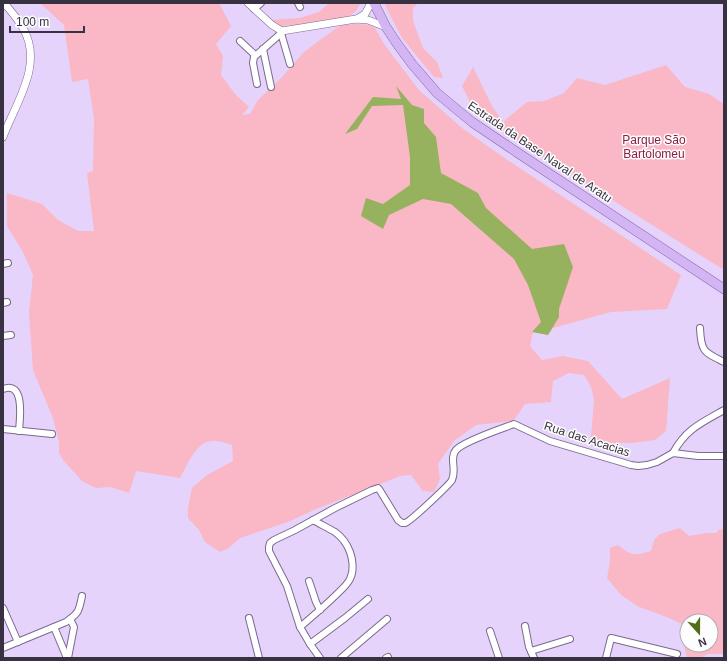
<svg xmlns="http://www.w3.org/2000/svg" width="727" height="661" font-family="Arial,sans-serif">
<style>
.green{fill:#fab7c5;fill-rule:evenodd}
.water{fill:#96b25f}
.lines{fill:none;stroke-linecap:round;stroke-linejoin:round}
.minor-casing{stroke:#7a6b8e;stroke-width:8}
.tertiary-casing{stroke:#7a6b8e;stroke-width:8}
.primary-casing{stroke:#8967b0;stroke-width:10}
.minor{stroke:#fff;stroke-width:6}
.tertiary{stroke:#fff;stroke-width:7}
.primary{stroke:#d3b5f3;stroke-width:9}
.labels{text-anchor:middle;stroke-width:3;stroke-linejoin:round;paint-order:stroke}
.park-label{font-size:12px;fill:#8a1e44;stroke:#fdfdfd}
.street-label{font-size:12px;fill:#383141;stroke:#fdfdfd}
</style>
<rect width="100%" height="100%" fill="#e5d3fb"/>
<!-- green -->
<g class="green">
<path d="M 40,3 L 219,3 L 231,26 L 216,44 L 223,56 L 221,75 L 235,94 L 249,107 L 242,115 L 250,114 L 258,100 L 282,77 L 304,52 L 320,40 L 341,25 L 357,24 L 369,25 L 375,28 L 384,44 L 419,90 L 462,128 L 506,159 L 681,275 L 667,309 L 611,312 L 553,328 L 548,335 L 533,332 L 530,346 L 542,360 L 563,356 L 588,361 L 622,399 L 670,378 L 666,431 L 655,440 L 632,443 L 605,443 L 591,437 L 594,400 L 591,387 L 584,375 L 569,373 L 553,381 L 551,402 L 525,404 L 513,421 L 476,425 L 454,441 L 438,464 L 440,479 L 434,492 L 423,491 L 411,475 L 400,476 L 383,483 L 316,509 L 288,522 L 240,538 L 229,548 L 220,552 L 205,542 L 199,530 L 188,518 L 188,508 L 192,488 L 207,475 L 233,461 L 232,445 C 226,443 218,440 211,441 C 196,442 187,466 180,478 L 136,471 L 129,493 L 111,487 L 96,488 L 82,481 L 63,460 L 59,453 L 59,442 L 53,418 L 33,370 L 29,313 L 33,275 L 23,252 L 7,226 L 7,193 L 42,204 L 58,220 L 78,231 L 94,231 L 87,173 L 93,171 L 94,119 L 88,79 L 72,82 L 64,25 Z"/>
<polygon points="329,3 359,3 360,4 356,11 348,17 295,25 278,26 273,20 300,18 319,12"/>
<polygon points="385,3 418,3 413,8 413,21 423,48 437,62 443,78 434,77 402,38 388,11"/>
<polygon points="666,65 685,87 709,94 724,104 724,270 518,141 474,110 462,86 473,67 492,106 503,122 527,102 544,101 564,93 577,78 605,85"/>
<path d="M 680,528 L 689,536 L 707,533 L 716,533 L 720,529 L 724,530 L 724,654 L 708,654 L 702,657 L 703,658 L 687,658 L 684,645 L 682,624 L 669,618 L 637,606 L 621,595 L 607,578 C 609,568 611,558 610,548 L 618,545 C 631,556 635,556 651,551 L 654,540 L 660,534 ZM 687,621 L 711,621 L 711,645 L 687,645 Z"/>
</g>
<!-- water -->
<polygon class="water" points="396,86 412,105 424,109 424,123 436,137 441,173 478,193 486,208 532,249 564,244 573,267 559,309 559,317 548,335 532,332 541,322 528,285 514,259 451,204 423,199 389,215 383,229 361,216 366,198 383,204 410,185 410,157 403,105 372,106 357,129 345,134 373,97 401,99"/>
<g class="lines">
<!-- minor casing -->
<g class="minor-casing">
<g id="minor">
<polyline points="298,3 300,7"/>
<polyline points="254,9 261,3"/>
<polyline points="281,33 290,64"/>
<polyline points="240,41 255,55"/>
<polyline points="263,49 271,87"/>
<polyline points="257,84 253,63 254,57 278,36 282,31"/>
<polyline points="3,264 8,263"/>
<polyline points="3,303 7,302"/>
<path d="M 700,328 C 701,352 704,352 724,362"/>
<polyline points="3,336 11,335"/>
<path d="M 3,389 C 25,380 20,419 19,431"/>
<polyline points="3,429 52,434"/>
<path d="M 673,453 C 686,429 701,423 724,410"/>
<polyline points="309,581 316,602 320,610"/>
<polyline points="3,608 18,642"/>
<polyline points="249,618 259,658"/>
<polyline points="525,626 529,647 534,658"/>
<polyline points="54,627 67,658"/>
<path d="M 300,627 C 313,616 326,605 338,593 C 342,589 347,585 350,579 C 354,571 353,560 350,552 C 347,544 342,537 335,532 C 328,528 320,524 313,520"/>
<polyline points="490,631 499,658"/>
<polyline points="310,644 345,618 368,599"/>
<path d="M 3,648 L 66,622 C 79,613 79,611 82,596"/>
<polyline points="531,651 570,639"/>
<polyline points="68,658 74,627 70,619"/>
<path d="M 320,658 L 310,644 L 300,627 L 287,586 L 269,551 L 269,547 L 270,543 L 274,540 L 295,530 L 335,508 L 372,490 L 378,488 L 379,489 L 398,520 L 402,523 C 403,523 404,523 405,523 C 410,522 450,484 452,480 C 457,469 449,458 456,450 C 464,441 501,429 514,424 L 550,441 L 631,465 L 638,466 L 647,465 L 657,462 L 673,453 L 698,456 L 724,456"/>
<polyline points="341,658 387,619"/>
<polyline points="386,658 388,657"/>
<polyline points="606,658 611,638 677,654"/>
</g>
</g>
<!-- tertiary casing -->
<g class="tertiary-casing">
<g id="tertiary">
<polyline points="248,3 272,25 282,31 356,19 368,20 386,27"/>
<polyline points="357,19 365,14 371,3"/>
<path d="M 3,137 C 16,102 44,65 23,28 C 18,19 11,11 4,3"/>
</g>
</g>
<!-- primary casing -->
<g class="primary-casing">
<polyline id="primary" points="374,3 386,27 398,45 412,64 437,93 455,108 472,122 518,153 724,289"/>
</g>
<!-- minor -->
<use href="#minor" class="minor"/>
<!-- tertiary -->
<use href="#tertiary" class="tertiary"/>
<!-- primary -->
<use href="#primary" class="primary"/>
</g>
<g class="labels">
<!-- park labels -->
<g class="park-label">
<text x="654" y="144">Parque São<tspan x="654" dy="14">Bartolomeu</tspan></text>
</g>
<!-- street labels -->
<g class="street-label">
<text transform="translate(540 152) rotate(34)" y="4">Estrada da Base Naval de Aratu</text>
<text transform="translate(587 439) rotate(18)" y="4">Rua das Acacias</text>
</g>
</g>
<!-- border -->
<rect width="727" height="661" fill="none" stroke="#383141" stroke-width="8"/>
<!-- north arrow -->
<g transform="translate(699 633) rotate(159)"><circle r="19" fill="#fdfdfd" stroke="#aeabb2"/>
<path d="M0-3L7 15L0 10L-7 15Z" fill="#536b1c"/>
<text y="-6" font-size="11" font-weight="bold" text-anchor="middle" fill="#383141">N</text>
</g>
<!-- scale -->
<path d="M10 26v6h74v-6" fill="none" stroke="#383141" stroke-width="2"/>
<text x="16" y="26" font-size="12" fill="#383141" stroke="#fdfdfd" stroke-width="3" paint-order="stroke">100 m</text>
</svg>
